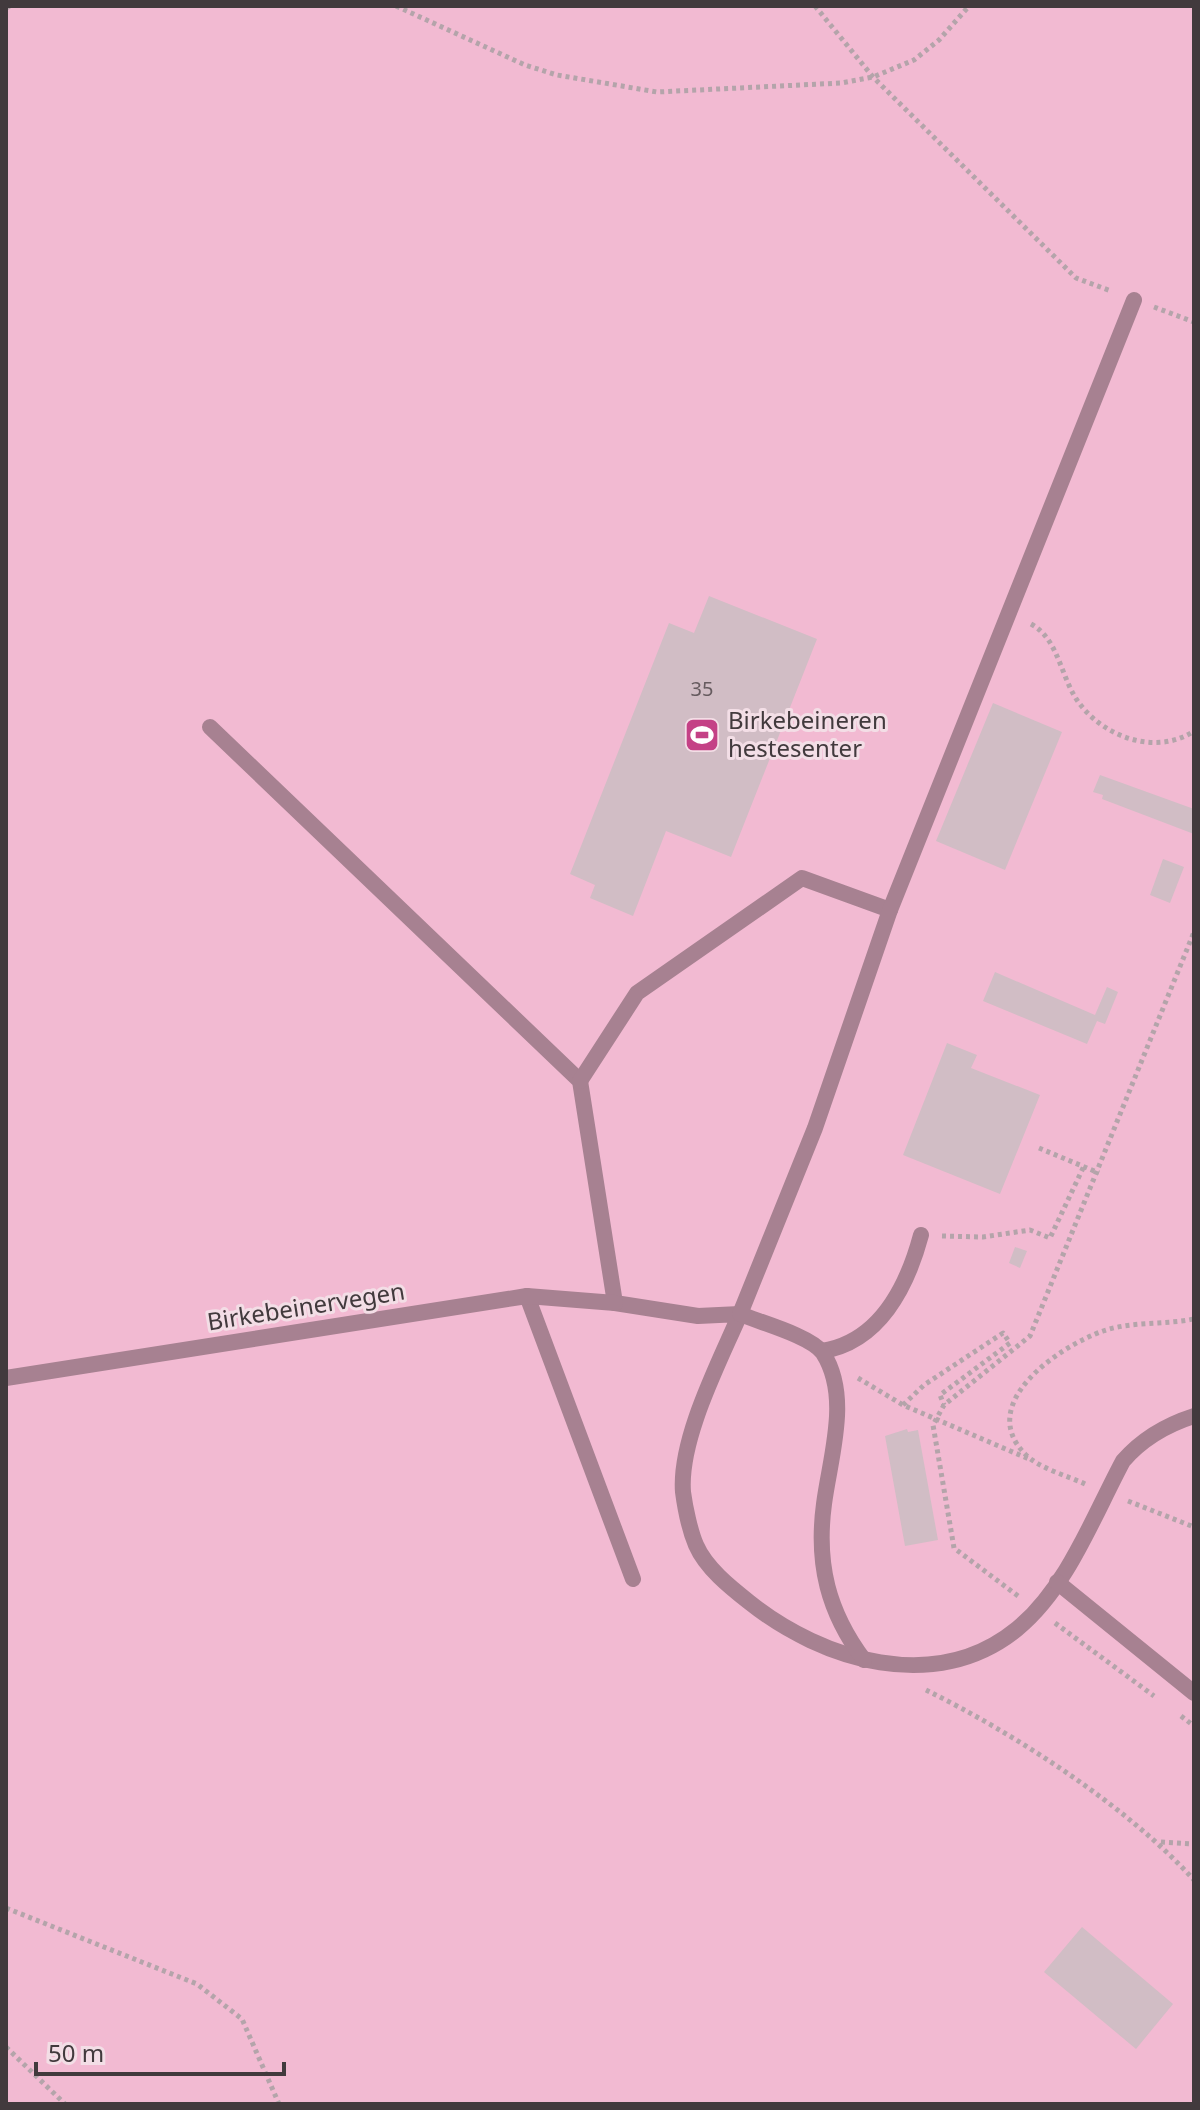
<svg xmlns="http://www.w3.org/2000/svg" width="1200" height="2110" font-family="'Noto Sans',sans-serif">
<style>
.green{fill:#f2bad2}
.building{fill:#d1bdc5}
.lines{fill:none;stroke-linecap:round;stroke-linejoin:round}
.path{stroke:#b4a4aa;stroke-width:5;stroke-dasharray:4 4;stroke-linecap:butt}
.service{stroke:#a78191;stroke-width:16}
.minor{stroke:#a78191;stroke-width:16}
.labels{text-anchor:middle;stroke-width:6;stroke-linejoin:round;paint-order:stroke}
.number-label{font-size:20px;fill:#665b5f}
.poi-label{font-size:24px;fill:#423a3d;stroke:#f3dee6;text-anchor:start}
.street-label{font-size:24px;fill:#423a3d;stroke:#f3dee6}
</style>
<rect width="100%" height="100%" fill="#f3dee6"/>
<!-- green -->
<rect class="green" x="6" y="6" width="1188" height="2098"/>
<!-- building -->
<g class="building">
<polygon points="709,596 817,639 731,857 666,831 633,916 590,898 595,885 570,874 669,623 694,633"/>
<polygon points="993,703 1062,732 1005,870 936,841"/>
<polygon points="1100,775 1194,809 1194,834 1102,799 1103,795 1093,792"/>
<polygon points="1163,859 1184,867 1170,903 1150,895"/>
<polygon points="995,972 1095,1015 1107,987 1118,992 1105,1024 1097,1021 1087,1044 983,1001"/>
<polygon points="947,1043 977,1055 971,1068 1040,1095 1000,1194 903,1155"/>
<polygon points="1015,1247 1027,1251 1020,1268 1009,1263"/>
<polygon points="907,1429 908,1432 918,1430 938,1540 905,1546 885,1436"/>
<polygon points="1082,1927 1173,2004 1136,2049 1044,1972"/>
</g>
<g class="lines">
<!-- path -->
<g class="path">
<polyline points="396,6 525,65 557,75 657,92 841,83 873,77 914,60 939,40 969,6"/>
<polyline points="815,6 873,77 1076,278 1111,291"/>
<polyline points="6,8 10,6"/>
<polyline points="1154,307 1194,322"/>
<path d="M 1031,624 C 1057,638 1060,672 1075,697 C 1099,736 1155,757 1194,731"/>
<polyline points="1039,1148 1099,1173"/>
<polyline points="942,1236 983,1237 1030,1230 1050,1238 1084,1166"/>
<polyline points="858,1378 903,1405 1029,1459"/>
<polyline points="903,1405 924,1385 1003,1333 1010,1343 940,1395 944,1405"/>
<path d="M 1085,1484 C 1066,1475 1040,1469 1025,1454 C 975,1403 1060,1346 1103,1331 C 1132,1321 1164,1325 1194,1319"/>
<polyline points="1128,1501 1194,1527"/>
<polyline points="1018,1596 954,1548 933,1425 944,1405 1030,1336 1194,932"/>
<polyline points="1055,1623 1154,1696"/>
<path d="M 926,1690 C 1015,1734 1127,1806 1194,1880"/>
<polyline points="1181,1716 1194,1726"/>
<polyline points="1161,1842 1194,1844"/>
<polyline points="6,1908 197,1984 242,2019 279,2104"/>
<polyline points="6,2047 65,2104"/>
</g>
<!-- service -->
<g class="service">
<path d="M 210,727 L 580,1081 L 615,1303 L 698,1316 L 740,1314 C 719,1363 679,1439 683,1492 C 685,1507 690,1531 696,1545 C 706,1568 730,1587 749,1602 C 823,1661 936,1695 1017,1629 C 1067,1588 1093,1517 1123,1461 C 1142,1439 1166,1425 1194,1416"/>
<polyline points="580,1081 637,993 802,878 890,910"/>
<polyline points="527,1296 633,1579"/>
<path d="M 822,1351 C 879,1342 907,1287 921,1235"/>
<polyline points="1057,1582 1194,1693"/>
<path d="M 864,1660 C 828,1612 816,1564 824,1504 C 830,1457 851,1397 823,1353 C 811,1336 759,1322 740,1314 L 815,1128 L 890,910 L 1134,300"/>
</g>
<!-- minor -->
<polyline class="minor" points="6,1378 527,1296 615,1303"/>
</g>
<!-- icons -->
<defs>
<g id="stadium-square" transform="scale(1.8)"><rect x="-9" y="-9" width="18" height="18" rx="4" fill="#c44186" stroke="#f3dee6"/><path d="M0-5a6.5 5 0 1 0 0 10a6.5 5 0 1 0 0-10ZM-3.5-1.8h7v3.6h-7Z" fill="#fff"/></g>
</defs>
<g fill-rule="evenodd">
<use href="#stadium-square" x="702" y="735"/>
</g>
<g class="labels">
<!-- number labels -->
<g class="number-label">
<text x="702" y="696">35</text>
</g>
<!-- poi labels -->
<g class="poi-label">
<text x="728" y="729">Birkebeineren<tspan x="728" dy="28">hestesenter</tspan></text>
</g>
<!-- street labels -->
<g class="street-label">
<text transform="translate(306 1307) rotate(-9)" y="8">Birkebeinervegen</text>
</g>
</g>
<!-- border -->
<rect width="1200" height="2110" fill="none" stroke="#423a3d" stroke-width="16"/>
<!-- scale -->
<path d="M36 2062v12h248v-12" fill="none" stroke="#423a3d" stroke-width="4"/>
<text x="48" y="2062" font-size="24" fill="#423a3d" stroke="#f3dee6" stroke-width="6" paint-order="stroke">50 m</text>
</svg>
